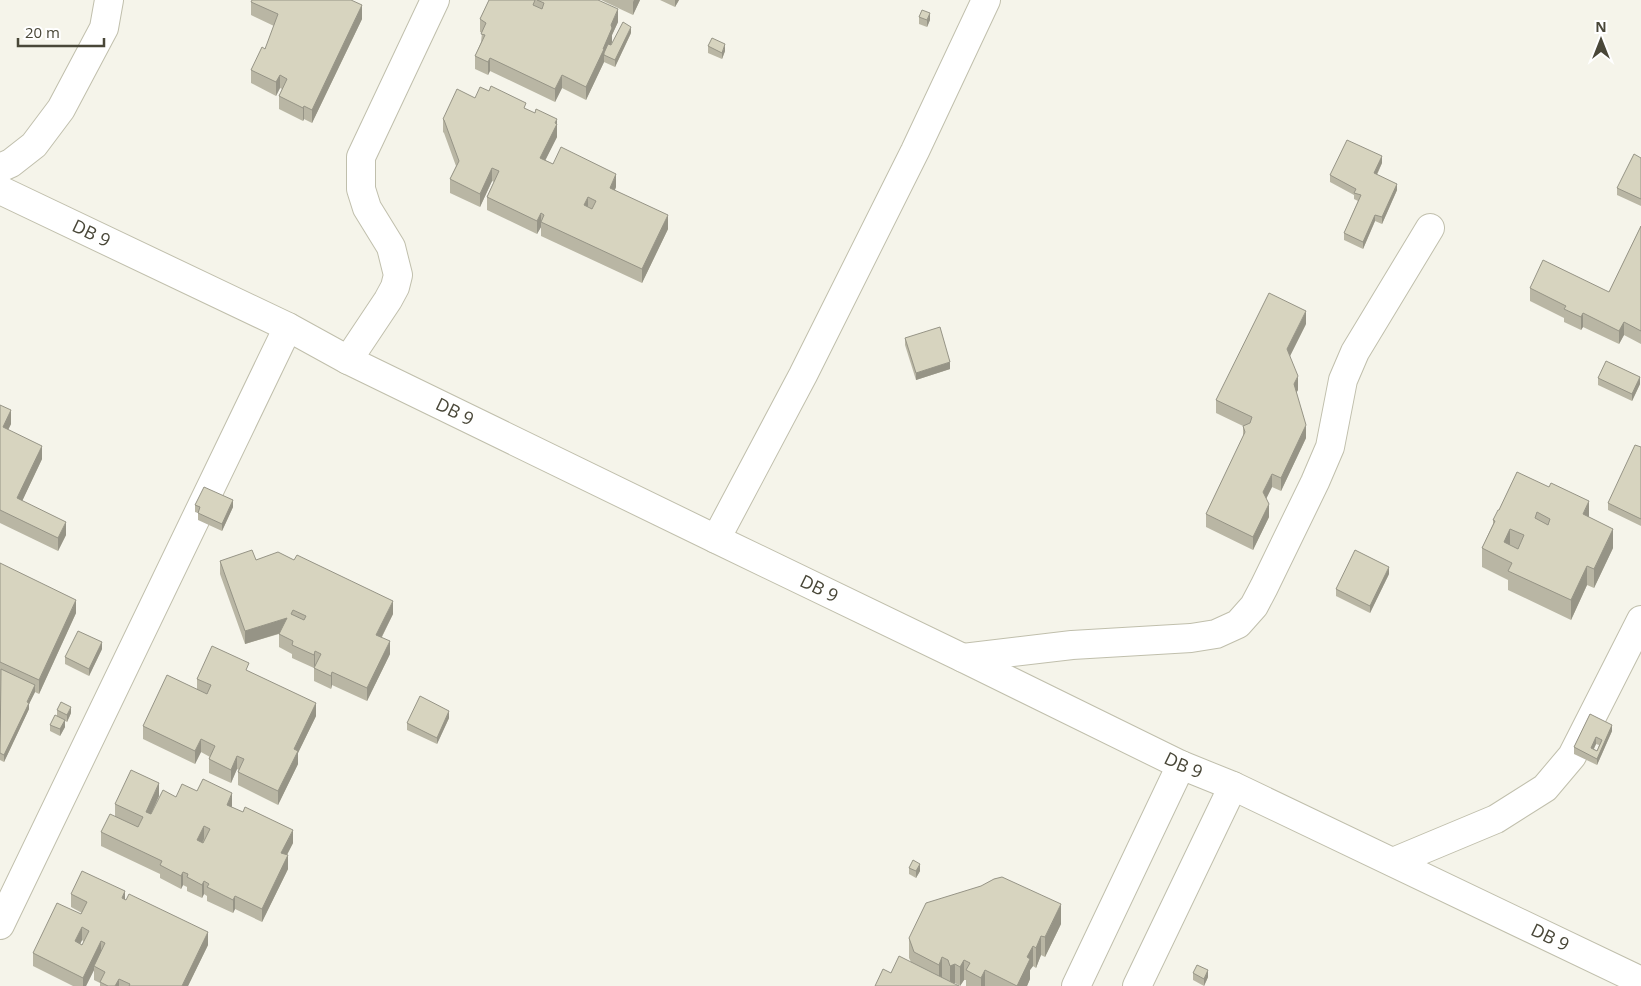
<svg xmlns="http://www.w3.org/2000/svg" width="1641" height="986" font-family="'Open Sans',sans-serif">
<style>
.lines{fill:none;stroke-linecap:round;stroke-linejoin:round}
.street-casing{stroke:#c0bfac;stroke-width:30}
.street{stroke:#fff;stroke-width:28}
.wall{fill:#b9b6a4;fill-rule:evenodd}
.shaded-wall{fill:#969486}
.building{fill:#d7d4bf;stroke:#969486;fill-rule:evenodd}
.labels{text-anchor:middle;stroke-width:4;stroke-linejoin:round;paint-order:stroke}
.street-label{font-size:18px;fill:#494738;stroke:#fff}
</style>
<rect width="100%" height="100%" fill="#f5f4ea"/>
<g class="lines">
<!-- street casing -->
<g class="street-casing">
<g id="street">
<polyline points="0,168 11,163 34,145 61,109 104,28 109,0"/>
<path id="s1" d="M 0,190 L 288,327 L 348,360 L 716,539 L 963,658 L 1181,765 L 1233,786 L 1641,981"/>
<polyline points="348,360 388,300 395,287 398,275 391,247 367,208 361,189 361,157 435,0"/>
<polyline points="716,539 803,375 915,151 986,0"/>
<polyline points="963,658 1072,645 1191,638 1216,634 1238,624 1254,606 1264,587 1315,482 1330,447 1343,380 1355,352 1430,228"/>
<polyline points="1393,862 1496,819 1545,788 1572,756 1641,620"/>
<polyline points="0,925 288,327"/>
<polyline points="1076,986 1181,765"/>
<polyline points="1137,986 1233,786"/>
</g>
</g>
<!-- street -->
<use href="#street" class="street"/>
</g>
<!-- wall -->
<g class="wall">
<polygon points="489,0 598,0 618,22 612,35 612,42 611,45 631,33 615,67 604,62 586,100 562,88 555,102 490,71 488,75 475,69 475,56 481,42 482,33 480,32 480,19"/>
<polygon points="601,0 640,0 633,15"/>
<polygon points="660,0 679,0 675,7"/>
<polygon points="251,2 362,19 312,123 304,119 303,121 279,109 279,96 282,89 280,88 276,96 251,83 251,70 265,49 274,26 251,15"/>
<polygon points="919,17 930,20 927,27 919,24"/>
<polygon points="708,46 725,51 722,59 708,53"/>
<polygon points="475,98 526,109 557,132 557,137 545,160 553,164 616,187 615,190 668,229 642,283 541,236 541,227 537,234 487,210 487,197 494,182 492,181 480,207 450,193 450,179 456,166 444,133 443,132 443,119"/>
<polygon points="1641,158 1641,206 1617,195 1617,188"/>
<polygon points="1382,163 1377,175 1397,190 1382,224 1375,221 1363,249 1344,240 1344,233 1358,201 1354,199 1354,195 1330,182 1330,175"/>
<polygon points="1641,226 1641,344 1624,335 1619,344 1583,327 1581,330 1564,322 1564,318 1530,301 1530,288 1609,292"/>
<polygon points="1306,324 1290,356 1298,390 1296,392 1306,438 1281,491 1272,487 1266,499 1269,517 1253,550 1206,527 1206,514 1243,437 1243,426 1216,413 1216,400"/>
<polygon points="905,338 950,369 916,380 905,345"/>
<polygon points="1598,378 1640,384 1632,401 1598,385"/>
<polygon points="0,405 11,424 8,430 42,459 22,501 66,535 58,551 0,523"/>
<polygon points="1641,447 1641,526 1608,510 1608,503"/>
<polygon points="1517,472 1589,517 1613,548 1594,588 1587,585 1571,620 1508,590 1508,580 1482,567 1482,548 1493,524 1493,520 1499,510"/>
<polygon points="195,505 233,507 222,531 198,520 198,513 195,512"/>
<polygon points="256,560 393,614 382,637 390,654 367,701 332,685 331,689 314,681 314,668 292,658 292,654 279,647 279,634 245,644 220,574 220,561"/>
<polygon points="0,563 76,613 39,694 35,692 29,704 29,709 4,762 0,760"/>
<polygon points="1389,574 1370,613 1336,596 1336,589"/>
<polygon points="102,649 89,676 65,664 65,657"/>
<polygon points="249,671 316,716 298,753 298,764 278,805 238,785 238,772 239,770 237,769 231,783 209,773 209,759 210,757 201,752 195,764 143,739 143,726 197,689 197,679"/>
<polygon points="57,710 71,713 67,722 65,721 65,727 60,736 50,731 50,725 57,716"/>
<path d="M 1590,714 L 1612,731 L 1597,765 L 1574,754 L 1574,747 ZM 1596,744 L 1599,745 L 1597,751 L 1594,749 Z"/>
<polygon points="449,718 437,744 407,730 407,723"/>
<polygon points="197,791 232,806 232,807 293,843 287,855 288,869 262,922 235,909 233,913 207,901 207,896 204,894 202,898 187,891 187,887 183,885 181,889 160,878 160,874 101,846 101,832 115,817 115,804 159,796 151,814 176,797"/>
<polygon points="909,868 920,871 916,878 909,874"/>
<path d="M 71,894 L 125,900 L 208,945 L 188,986 L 100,986 L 100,983 L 94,980 L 94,970 L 86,986 L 73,986 L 33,966 L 33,953 L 81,914 L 82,913 L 71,907 ZM 82,940 L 84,942 L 82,945 L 80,944 Z"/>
<polygon points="1061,924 1045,957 1041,955 1036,968 1033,966 1030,970 1030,979 1027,986 966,986 966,980 964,980 960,986 955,983 891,973 911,962 909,958 909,938"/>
<polygon points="1193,973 1208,977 1204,986 1193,980"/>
</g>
<!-- shaded-wall -->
<g class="shaded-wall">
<polygon points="634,0 640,0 633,15 633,2"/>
<polygon points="675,0 679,0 675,7"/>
<polygon points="362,5 362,19 312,123 312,110"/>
<polygon points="618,9 618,22 612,35 612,42 606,56 604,55 604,62 586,100 586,87 603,49 611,25"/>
<polygon points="930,13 930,20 927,27 927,20"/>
<polygon points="631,27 631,33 615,67 615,60"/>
<polygon points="725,44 725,51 722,59 722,53"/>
<polygon points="490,58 490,71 488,75 488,62"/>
<polygon points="280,75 280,88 276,96 276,82"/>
<polygon points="562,75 562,88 555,102 555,89"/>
<polygon points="304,106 304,119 303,121 303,108"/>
<polygon points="557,119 557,137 540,171 540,158"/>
<polygon points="1382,156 1382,163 1374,180 1374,173"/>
<polygon points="492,168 492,181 480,207 480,194"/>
<polygon points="616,174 616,187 610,201 610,188"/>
<polygon points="1397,184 1397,190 1382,224 1382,217"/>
<polygon points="588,197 588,210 584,205"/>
<polygon points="541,213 541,227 537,234 537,221"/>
<polygon points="668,215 668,229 642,283 642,269"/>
<polygon points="1375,215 1375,221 1363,249 1363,242"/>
<polygon points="1306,311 1306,324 1287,362 1287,349"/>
<polygon points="1583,313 1583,327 1581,330 1581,317"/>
<polygon points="1624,322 1624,335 1619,344 1619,331"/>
<polygon points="950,362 950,369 916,380 916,373"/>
<polygon points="1298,376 1298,390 1294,397 1294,384"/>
<polygon points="1640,377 1640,384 1632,401 1632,394"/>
<polygon points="11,410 11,424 3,440 3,427"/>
<polygon points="1306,425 1306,438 1281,491 1281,478"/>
<polygon points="42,446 42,459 17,512 17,498"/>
<polygon points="1272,474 1272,487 1263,505 1263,492"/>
<polygon points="233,500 233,507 222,531 222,524"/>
<polygon points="1589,501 1589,520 1583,514"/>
<polygon points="1269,504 1269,517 1253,550 1253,537"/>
<polygon points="66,522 66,535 58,551 58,538"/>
<polygon points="1510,529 1510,548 1504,542"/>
<polygon points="1613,529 1613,548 1594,588 1594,569"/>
<polygon points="1587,566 1587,585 1571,620 1571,600"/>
<polygon points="1389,567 1389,574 1370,613 1370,606"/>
<polygon points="76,600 76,613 39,694 39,680"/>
<polygon points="393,601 393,614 376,648 376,635"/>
<polygon points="287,618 287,631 245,644 245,631"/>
<polygon points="390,641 390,654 367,701 367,688"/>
<polygon points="102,642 102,649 89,676 89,669"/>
<polygon points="315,651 315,665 314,668 314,655"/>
<polygon points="332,672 332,685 331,689 331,676"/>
<polygon points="35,685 35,692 29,704 29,709 4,762 4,755"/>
<polygon points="316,703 316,716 298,753 298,764 278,805 278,791 294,749"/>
<polygon points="71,707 71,713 67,722 67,715"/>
<polygon points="449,711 449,718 437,744 437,738"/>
<polygon points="65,720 65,727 60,736 60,729"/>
<polygon points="1612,725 1612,731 1597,765 1597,759"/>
<polygon points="1596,737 1596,744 1591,754 1591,748"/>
<polygon points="201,739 201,752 195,764 195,751"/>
<polygon points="237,756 237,769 231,783 231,770"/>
<polygon points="159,783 159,796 146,825 146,812"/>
<polygon points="232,793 232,806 227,818 227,805"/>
<polygon points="204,826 204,839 197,853 197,840"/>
<polygon points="293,830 293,843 281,866 281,853"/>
<polygon points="288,855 288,869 262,922 262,909"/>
<polygon points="920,864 920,871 916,878 916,871"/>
<polygon points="183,872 183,885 181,889 181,876"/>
<polygon points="204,881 204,894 202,898 202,885"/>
<polygon points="125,891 125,905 122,898"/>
<polygon points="235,896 235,909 233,913 233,900"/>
<polygon points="1061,904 1061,924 1045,957 1045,937"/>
<polygon points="82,927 82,940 75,955 75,941"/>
<polygon points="208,932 208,945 188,986 182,986"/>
<polygon points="1041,936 1041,955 1036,968 1036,948"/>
<polygon points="101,941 101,955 94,966 94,970 86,986 83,986 83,978"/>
<polygon points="1033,946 1033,966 1030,970 1030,979 1027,986 1017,986 1027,957"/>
<polygon points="942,957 942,977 939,984 939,965"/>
<polygon points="964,960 964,980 960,986 960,967"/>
<polygon points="955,964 955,983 950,985 950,966"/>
<polygon points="985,970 985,986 981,986 981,978"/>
<polygon points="1208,970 1208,977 1204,986 1204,979"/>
<polygon points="119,979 119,986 115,986"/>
</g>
<!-- building -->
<g class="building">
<polygon points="252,0 351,0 362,5 312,110 304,106 303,108 279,96 287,79 280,75 276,82 251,70 262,47 265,49 278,14 251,2"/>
<polygon points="489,0 535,0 533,5 542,9 544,3 537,0 598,0 618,9 611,25 612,28 603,49 604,49 586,87 562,75 555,89 490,58 488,62 475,56 485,35 481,34 486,23 480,19"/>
<polygon points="922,10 930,13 927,20 919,17"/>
<polygon points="623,22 631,27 615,60 604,55 604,53 608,44 611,45"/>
<polygon points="712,38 725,44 722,53 708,46"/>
<path d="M 491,86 L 526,103 L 524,108 L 535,113 L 536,109 L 557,119 L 555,123 L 557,124 L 540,158 L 553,164 L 561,147 L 616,174 L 610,188 L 668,215 L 642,269 L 541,222 L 544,215 L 541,213 L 537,221 L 487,197 L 499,171 L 492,168 L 480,194 L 450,179 L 459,161 L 444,120 L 443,119 L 457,89 L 475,98 L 480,87 L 489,91 ZM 588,197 L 596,201 L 592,209 L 584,205 Z"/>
<polygon points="1347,140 1382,156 1374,173 1397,184 1382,217 1375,215 1363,242 1344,233 1361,195 1354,193 1356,189 1330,175"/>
<polygon points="1634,154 1641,158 1641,199 1617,188"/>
<polygon points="1641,226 1641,331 1624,322 1619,331 1583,313 1581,317 1564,309 1566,306 1530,288 1543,260 1609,292"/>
<polygon points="1269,293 1306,311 1287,349 1298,376 1294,384 1306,425 1281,478 1272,474 1263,492 1269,504 1253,537 1206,514 1245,432 1243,426 1250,423 1252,417 1216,400"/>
<polygon points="940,327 950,362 916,373 905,338"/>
<polygon points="1606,361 1640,377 1632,394 1598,378"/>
<polygon points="0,405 11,410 3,427 42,446 17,498 66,522 58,538 0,510"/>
<polygon points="1635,445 1641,447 1641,519 1608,503"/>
<path d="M 1517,472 L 1549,487 L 1551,483 L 1589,501 L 1583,514 L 1613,529 L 1594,569 L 1587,566 L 1571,600 L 1508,571 L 1512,563 L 1482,548 L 1495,521 L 1493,520 L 1498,510 L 1499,510 ZM 1537,512 L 1550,519 L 1548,525 L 1535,518 ZM 1510,529 L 1524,535 L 1518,549 L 1504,542 Z"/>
<polygon points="204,487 233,500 222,524 198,513 200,507 195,505"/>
<path d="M 252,550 L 256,560 L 278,552 L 294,560 L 297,555 L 393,601 L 376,635 L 390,641 L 367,688 L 332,672 L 331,676 L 314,668 L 321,654 L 315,651 L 314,655 L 292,645 L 293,641 L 279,634 L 287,618 L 245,631 L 220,561 ZM 293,610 L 306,616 L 304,620 L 291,614 Z"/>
<polygon points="1355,550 1389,567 1370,606 1336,589"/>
<polygon points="0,563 76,600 39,680 0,662"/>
<polygon points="78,631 102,642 89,669 65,657"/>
<polygon points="212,646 249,663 246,670 316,703 294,749 298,751 278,791 238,772 244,759 237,756 231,770 209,759 215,746 201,739 195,751 143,726 167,675 207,694 211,685 197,679"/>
<polygon points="1,669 35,685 27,702 29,703 4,755 0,753"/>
<polygon points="420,696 449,711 437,738 407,723"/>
<polygon points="61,702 71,707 67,715 57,710"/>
<path d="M 1590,714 L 1612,725 L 1597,759 L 1574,747 ZM 1596,737 L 1602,740 L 1597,751 L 1591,748 Z"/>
<polygon points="55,715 65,720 60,729 50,725"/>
<path d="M 131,770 L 159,783 L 146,812 L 151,814 L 163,790 L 176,797 L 182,784 L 197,791 L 203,779 L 232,793 L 227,805 L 243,812 L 245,807 L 293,830 L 281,853 L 288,855 L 262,909 L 235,896 L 233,900 L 207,887 L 209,884 L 204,881 L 202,885 L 187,877 L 188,874 L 183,872 L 181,876 L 160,865 L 162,861 L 101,832 L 110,814 L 138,827 L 143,817 L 115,804 ZM 204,826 L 210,829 L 203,843 L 197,840 Z"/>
<polygon points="913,860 920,864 916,871 909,868"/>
<path d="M 82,871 L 125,891 L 122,898 L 126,900 L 129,894 L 208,932 L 182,986 L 129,986 L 130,984 L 119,979 L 115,986 L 108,986 L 100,982 L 105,972 L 94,966 L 105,943 L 101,941 L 83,978 L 33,953 L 57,903 L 81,914 L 87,902 L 71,894 ZM 82,927 L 89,931 L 82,945 L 75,941 Z"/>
<polygon points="1002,877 1061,904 1045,937 1041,936 1036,948 1033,946 1027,957 1030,959 1017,986 985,970 981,978 966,970 970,963 964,960 960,967 955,964 950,966 948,960 942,957 939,965 914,952 909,938 926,903 981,886 994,879"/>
<polygon points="899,956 959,986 875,986 883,969 891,973"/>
<polygon points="1197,965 1208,970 1204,979 1193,973"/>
</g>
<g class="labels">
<!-- street labels -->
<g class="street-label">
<text dy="6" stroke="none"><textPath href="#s1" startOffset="101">DB 9</textPath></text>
<text dy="6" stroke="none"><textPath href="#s1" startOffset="506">DB 9</textPath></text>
<text dy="6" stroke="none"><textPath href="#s1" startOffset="911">DB 9</textPath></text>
<text dy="6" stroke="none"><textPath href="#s1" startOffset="1316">DB 9</textPath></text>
<text dy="6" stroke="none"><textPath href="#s1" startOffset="1721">DB 9</textPath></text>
</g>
</g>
<!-- north arrow -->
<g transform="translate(1601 40)" stroke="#ffffff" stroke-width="4" paint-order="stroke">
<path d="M0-4L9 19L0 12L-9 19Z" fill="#494738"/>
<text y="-8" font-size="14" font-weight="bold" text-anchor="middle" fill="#494738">N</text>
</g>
<!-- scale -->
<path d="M18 38v8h86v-8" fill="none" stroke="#494738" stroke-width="2.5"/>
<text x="25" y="38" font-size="15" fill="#494738" stroke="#ffffff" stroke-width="4" paint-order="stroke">20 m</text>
</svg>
